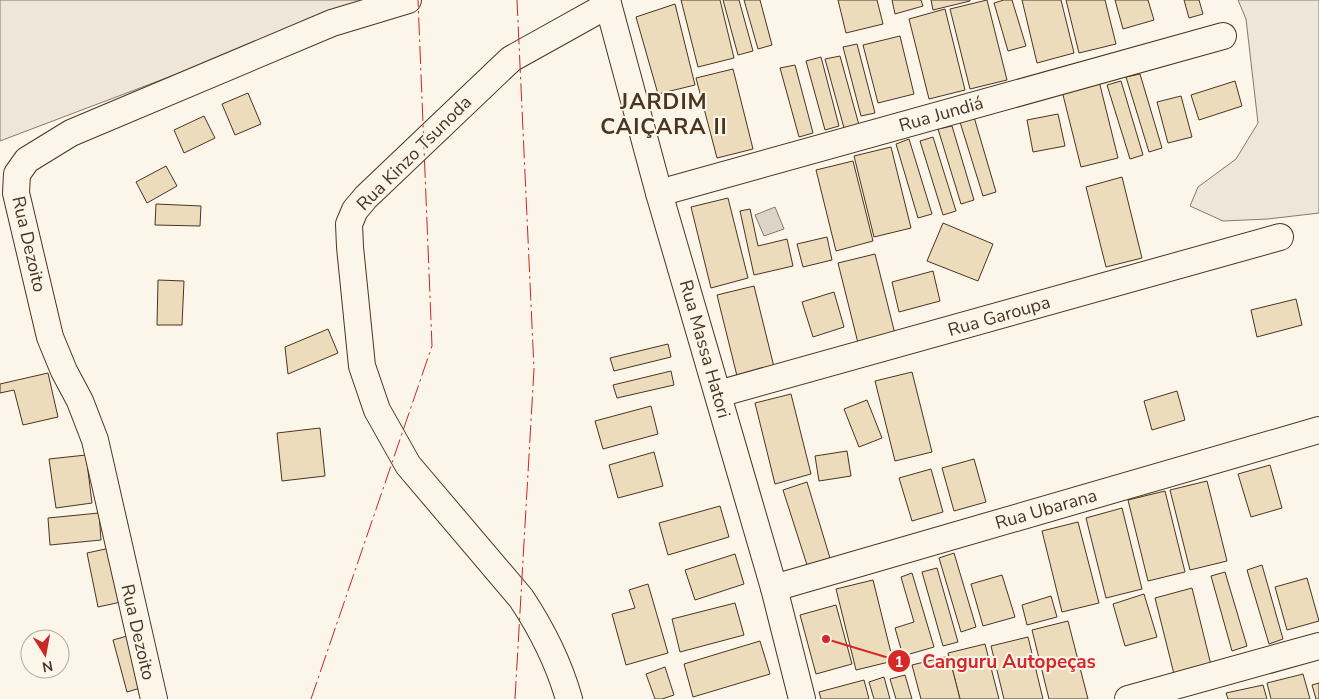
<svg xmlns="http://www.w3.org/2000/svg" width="1319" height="699" font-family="'Nunito Sans',sans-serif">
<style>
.green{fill:#ede6d9;stroke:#887966}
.water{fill:#dcd4c6;stroke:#887966}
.building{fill:#ecdcbc;stroke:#4a3520}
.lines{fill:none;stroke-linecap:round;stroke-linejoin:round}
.minor-casing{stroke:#4a3520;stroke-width:28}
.minor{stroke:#fbf6e9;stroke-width:26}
.power{stroke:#c62828;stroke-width:1;stroke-dasharray:18 4 2.5 4;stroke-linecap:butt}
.labels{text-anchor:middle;stroke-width:4;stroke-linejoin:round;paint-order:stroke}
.street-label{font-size:18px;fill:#4a3520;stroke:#fbf6e9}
.district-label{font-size:22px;font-weight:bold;letter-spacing:1px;fill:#4a3520;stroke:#fbf6e9}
.leader{fill:none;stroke:#d62828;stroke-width:2}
.callout-dot{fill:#d62828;stroke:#fbf6e9;stroke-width:2}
.mark-label{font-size:15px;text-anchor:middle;font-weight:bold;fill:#fff}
.callout-label{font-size:19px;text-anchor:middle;font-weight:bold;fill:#d62828;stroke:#fbf6e9;stroke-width:4;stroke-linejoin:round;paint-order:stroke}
</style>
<rect width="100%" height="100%" fill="#fbf6e9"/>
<!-- green -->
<g class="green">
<polygon points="0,0 372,0 0,141"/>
<polygon points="1238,0 1319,0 1319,213 1268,219 1223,221 1190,206 1198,187 1236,159 1258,123 1246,19"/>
</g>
<!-- water -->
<polygon class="water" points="775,207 784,229 764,236 755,215"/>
<!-- building -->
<g class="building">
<polygon points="681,0 720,0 734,58 698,67"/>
<polygon points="723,0 739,0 753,51 738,55"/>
<polygon points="744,0 760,0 772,45 758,49"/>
<polygon points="838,0 877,0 883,24 846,33"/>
<polygon points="892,0 921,0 923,6 895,14"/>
<polygon points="931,0 970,0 970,1 933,10"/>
<polygon points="987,0 1007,80 970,89 950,9"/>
<polygon points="1004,0 1012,0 1026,46 1008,51 994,3"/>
<polygon points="1022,0 1061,0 1074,53 1037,63"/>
<polygon points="1066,0 1105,0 1116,44 1079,53"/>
<polygon points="1115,0 1148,0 1154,20 1123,29"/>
<polygon points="1184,0 1199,0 1203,14 1189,18"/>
<polygon points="675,4 695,85 658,94 636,17"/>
<polygon points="945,9 965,90 929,99 909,19"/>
<polygon points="900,36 914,94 878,103 863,45"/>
<polygon points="857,44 875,113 861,116 843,47"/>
<polygon points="840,56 859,125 844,128 825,59"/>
<polygon points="821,57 839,126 825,130 806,61"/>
<polygon points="795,65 813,133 799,137 780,68"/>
<polygon points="733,69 753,149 717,158 696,78"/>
<polygon points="1140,74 1162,148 1149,152 1126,77"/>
<polygon points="1098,77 1118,158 1081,167 1061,87"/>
<polygon points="1121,81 1143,155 1130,159 1107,85"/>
<polygon points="1235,81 1242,106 1199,120 1191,95"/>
<polygon points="248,93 261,124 235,135 222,104"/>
<polygon points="1181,96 1192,137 1168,143 1157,102"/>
<polygon points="1058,114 1065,146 1033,152 1027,120"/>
<polygon points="204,116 215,138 184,153 174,130"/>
<polygon points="974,117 996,192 983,196 960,122"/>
<polygon points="952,126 974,200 961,204 938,129"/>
<polygon points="933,137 956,211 943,215 920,141"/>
<polygon points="909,139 932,214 918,218 896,144"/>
<polygon points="891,147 911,228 874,237 854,156"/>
<polygon points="853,161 873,241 836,251 816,170"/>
<polygon points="166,166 177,186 147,203 136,182"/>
<polygon points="1122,177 1142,258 1106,267 1086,187"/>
<polygon points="728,198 748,278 711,288 691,207"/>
<polygon points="156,204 201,206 200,226 155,225"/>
<polygon points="750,209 758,246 787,239 793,266 754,275 740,211"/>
<polygon points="943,223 993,244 978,281 927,261"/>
<polygon points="827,237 832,260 803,267 797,244"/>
<polygon points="875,254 895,334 858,343 838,263"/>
<polygon points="933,271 940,301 899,312 892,282"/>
<polygon points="158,280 184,281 182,325 157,325"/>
<polygon points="754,286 774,367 737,376 717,295"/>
<polygon points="834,292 844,327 813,337 802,302"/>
<polygon points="1296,299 1302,325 1257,337 1251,310"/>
<polygon points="328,329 338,353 288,374 285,347"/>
<polygon points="668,344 671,357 614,371 610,358"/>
<polygon points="671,371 674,385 617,398 613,385"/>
<polygon points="912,372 932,452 895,461 875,381"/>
<polygon points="48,373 58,417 23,425 14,390 0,393 0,384"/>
<polygon points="1177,391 1185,420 1152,430 1144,401"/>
<polygon points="791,394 811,474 775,484 755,403"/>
<polygon points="867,400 882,438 859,447 844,409"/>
<polygon points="651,406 658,434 603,449 595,421"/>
<polygon points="320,428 325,476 282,481 277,433"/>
<polygon points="847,451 851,476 819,481 815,456"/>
<polygon points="654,452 663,486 618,498 609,465"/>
<polygon points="86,455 92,503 56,508 49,459"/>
<polygon points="974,459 986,502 954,511 942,468"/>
<polygon points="1270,465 1282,508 1251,517 1238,474"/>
<polygon points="931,469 943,512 912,521 899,478"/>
<polygon points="1207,481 1227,561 1190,570 1170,490"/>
<polygon points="807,482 830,558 807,565 783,490"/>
<polygon points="1165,491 1185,572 1148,581 1128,500"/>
<polygon points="720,506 729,537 668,555 659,523"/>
<polygon points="1122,508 1142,589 1106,598 1086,518"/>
<polygon points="99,513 101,540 50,545 48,518"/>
<polygon points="1078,522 1099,603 1062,612 1042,531"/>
<polygon points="110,548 121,602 98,607 87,553"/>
<polygon points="954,553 976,627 961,632 939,558"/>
<polygon points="735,554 744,584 695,600 685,570"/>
<polygon points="1262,565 1283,639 1269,644 1247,570"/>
<polygon points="937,568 958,642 943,646 922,572"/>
<polygon points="1225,572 1247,646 1232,651 1211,576"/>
<polygon points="912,573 934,647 903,656 895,628 914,622 901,577"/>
<polygon points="1002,575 1015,617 983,626 971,584"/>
<polygon points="1307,578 1319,621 1287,630 1275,587"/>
<polygon points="873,580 893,661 856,670 836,589"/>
<polygon points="648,584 668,653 626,665 612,614 635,608 629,590"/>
<polygon points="1192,588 1212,669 1175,678 1155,598"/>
<polygon points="1144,594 1157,637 1125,646 1113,604"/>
<polygon points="1051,596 1057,617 1027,625 1022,605"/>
<polygon points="735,603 744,635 680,652 672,619"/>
<polygon points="836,605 852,664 816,674 800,615"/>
<polygon points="1068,621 1088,699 1049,699 1032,630"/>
<polygon points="134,634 147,686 127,692 113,640"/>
<polygon points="1028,637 1043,699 1004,699 991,646"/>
<polygon points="760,641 770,674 693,697 684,664"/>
<polygon points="985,644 999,699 960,699 948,653"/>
<polygon points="949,656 960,699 921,699 912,665"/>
<polygon points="665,667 674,695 662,699 655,699 646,674"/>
<polygon points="1303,674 1310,699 1271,699 1267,683"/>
<polygon points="905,675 912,699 896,699 890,679"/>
<polygon points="884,677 890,699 874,699 869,682"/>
<polygon points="864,680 869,699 821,699 819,692"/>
<polygon points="1319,683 1319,699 1316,699 1312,685"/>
<polygon points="1263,685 1267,699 1228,699 1226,693"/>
</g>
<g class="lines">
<!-- minor casing -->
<g class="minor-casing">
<g id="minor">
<polyline points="607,0 659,193 774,588 802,699"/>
<polyline points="659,193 1223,36"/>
<polyline points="718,394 1280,237"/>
<polyline points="774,588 1319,430"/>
<polyline points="154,699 95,440 80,401 64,371 50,337 16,193 17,174 27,160 71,133 332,23 408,0"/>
<path d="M 569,699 C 559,664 541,628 521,598 L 408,465 L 377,410 L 362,366 L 350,247 L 349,224 L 355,210 L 366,197 L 511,59 L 608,5"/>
<polyline points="1128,699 1319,646"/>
</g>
</g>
<!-- minor -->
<use href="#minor" class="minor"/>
<!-- power -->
<g class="power">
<polyline points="311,699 432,346 418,0"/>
<polyline points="515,699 534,369 517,0"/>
</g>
</g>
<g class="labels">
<!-- street labels -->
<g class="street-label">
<text transform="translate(941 114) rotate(-16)" y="6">Rua Jundiá</text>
<text transform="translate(414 153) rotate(-45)" y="6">Rua Kinzo Tsunoda</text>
<text transform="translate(29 244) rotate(77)" y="6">Rua Dezoito</text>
<text transform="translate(999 316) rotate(-16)" y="6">Rua Garoupa</text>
<text transform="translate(705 349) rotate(74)" y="6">Rua Massa Hatori</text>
<text transform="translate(1046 509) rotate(-16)" y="6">Rua Ubarana</text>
<text transform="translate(138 632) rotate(77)" y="6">Rua Dezoito</text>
</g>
<!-- district labels -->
<g class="district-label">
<text x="664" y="109">JARDIM<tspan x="664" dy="25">CAIÇARA II</tspan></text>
</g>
</g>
<!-- callouts -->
<path class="leader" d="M826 639L899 661"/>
<g class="callout-dot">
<circle cx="826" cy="639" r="5"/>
<circle cx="899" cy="661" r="12"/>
</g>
<g class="mark-label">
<text x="899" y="667">1</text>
</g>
<g class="callout-label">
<text x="1009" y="668">Canguru Autopeças</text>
</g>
<!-- north arrow -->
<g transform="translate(45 654) rotate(169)"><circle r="24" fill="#fbf6e9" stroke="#b4a999"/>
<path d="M0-4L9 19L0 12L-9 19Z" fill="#c62828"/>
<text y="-8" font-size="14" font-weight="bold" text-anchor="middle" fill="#4a3520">N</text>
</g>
</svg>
